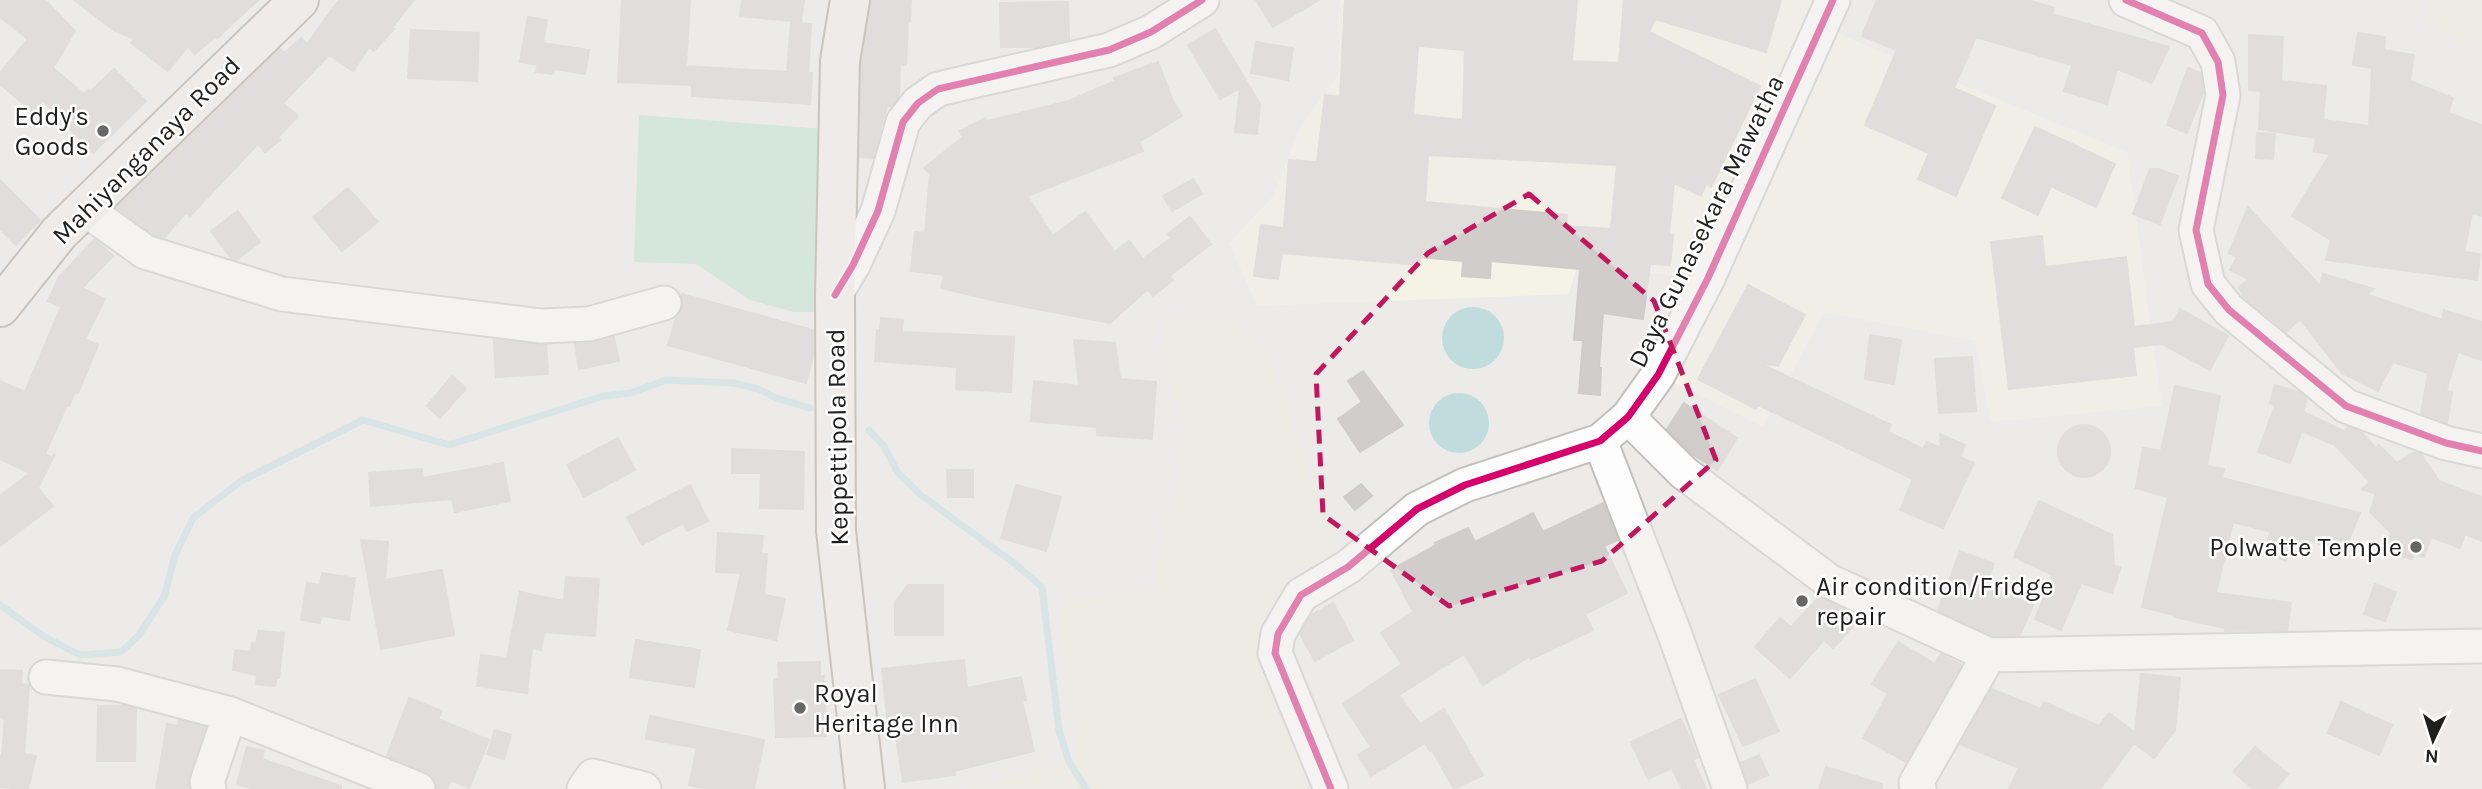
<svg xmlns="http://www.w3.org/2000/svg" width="2482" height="789" font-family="Karla,sans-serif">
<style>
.education{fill:#f5f2e6}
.farmland{fill:#eceadd}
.pitch{fill:#b8dfc7}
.water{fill:#c0dcdd}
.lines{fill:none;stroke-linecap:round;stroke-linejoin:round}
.stream{stroke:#c0dcdd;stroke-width:7}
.building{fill:#d0cdcc;stroke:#d0ccca;stroke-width:2;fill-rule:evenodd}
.minor-casing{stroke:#c0c0bf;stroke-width:37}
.major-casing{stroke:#a19488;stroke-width:42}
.minor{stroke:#fcfcfc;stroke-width:33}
.major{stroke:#f0eae6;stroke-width:38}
.cycleway-casing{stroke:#fff;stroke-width:11}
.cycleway{stroke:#d6006c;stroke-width:7}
.marked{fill:none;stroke:#c2185b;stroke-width:5;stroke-dasharray:14 9;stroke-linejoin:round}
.poi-dot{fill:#676666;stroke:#fff;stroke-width:2.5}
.labels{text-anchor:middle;stroke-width:5;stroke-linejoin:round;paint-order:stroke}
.poi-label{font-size:26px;fill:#1f1f1f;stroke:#fff;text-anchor:end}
.street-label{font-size:26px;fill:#1f1f1f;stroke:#fff}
</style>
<rect width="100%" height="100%" fill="#edebe9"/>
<!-- education -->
<polygon class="education" points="1340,0 1833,0 1821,27 2127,152 2162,406 1991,422 1975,341 1824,312 1763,427 1658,375 1707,278 1577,266 1569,294 1257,306 1229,243 1274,195 1299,129 1338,75"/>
<!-- farmland -->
<g class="farmland">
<polygon points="2425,0 2482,0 2482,49 2446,34 2425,19"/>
<polygon points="1164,318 1234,321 1269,353 1336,545 1325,562 1295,568 1270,604 1266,666 1306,789 967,789 1079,758 1067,704 1057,602 1152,589 1185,436 1168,379"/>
</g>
<!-- pitch -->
<polygon class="pitch" points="639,115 824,129 823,312 794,312 750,300 696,264 634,262"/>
<!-- water -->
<g class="water">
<circle cx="1473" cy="338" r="31"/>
<circle cx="1459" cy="423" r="30"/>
</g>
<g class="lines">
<!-- stream -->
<g class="stream">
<polyline points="869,430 884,446 898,473 922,496 1014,563 1042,587 1059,730 1069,762 1086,789"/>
<polyline points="0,605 45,637 80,655 121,652 139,635 164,597 175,555 193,518 241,481 363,420 449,445 603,396 631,393 666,380 734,383 759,389 776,398 810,408"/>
</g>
</g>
<!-- building -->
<g class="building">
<polygon points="0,0 45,0 75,31 53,68 84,94 88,90 90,92 114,69 146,101 93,153 43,100 33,112 0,84 0,73 28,39 0,17"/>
<polygon points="74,0 258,0 217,38 215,37 195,54 188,46 168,71 131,43 135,39 115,31"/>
<polygon points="339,0 414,0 391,29 394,29 374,51 369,47 353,71 329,55 283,103 298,116 278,137 280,140 265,152 258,144 190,216 186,212 164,238 154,235 116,208 280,49 284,53 301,38 307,44"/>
<polygon points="622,0 690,0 686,66 787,72 791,23 811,24 808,73 812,73 810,104 692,96 692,85 618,82"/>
<polygon points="742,0 804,0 801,22 740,16"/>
<polygon points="871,0 911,0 910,21 908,21 906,65 900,65 899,97 891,106 887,106 873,158 860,157 862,63"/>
<polygon points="1256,0 1319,0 1273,27"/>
<path d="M 1345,0 L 1577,0 L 1572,61 L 1619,63 L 1624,0 L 1781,0 L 1766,52 L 1655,19 L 1649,32 L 1760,86 L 1711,187 L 1706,184 L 1701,196 L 1674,183 L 1669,234 L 1673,235 L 1670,265 L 1650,264 L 1643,319 L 1603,313 L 1599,368 L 1601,368 L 1600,395 L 1579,393 L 1583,340 L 1574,340 L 1580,269 L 1491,261 L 1490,278 L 1462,276 L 1463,261 L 1420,257 L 1419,265 L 1282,253 L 1278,279 L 1254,276 L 1261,225 L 1284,228 L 1289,160 L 1317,162 L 1325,95 L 1340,97 ZM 1418,46 L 1465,50 L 1463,120 L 1413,115 ZM 1428,155 L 1617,165 L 1611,229 L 1566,226 L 1567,215 L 1425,202 Z"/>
<polygon points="1877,0 2028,0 2054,8 2052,14 2169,47 2152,83 2117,69 2107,104 2064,91 2072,65 1976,37 1954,88 1995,106 1956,196 1918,179 1929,153 1865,125 1897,50 1862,36"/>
<polygon points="1068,2 1069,39 1038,47 1001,47 1000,3"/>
<polygon points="528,17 547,20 543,43 589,50 585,74 555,69 553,74 536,72 538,65 520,62"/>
<polygon points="1215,29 1260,104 1257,134 1235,132 1240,88 1220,99 1188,45"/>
<polygon points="411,30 479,33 477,81 408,78"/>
<polygon points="2358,33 2385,37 2384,50 2414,55 2410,81 2453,98 2448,113 2482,125 2482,216 2472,213 2464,252 2480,254 2477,280 2326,260 2331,240 2292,216 2330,154 2314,152 2316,138 2259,129 2261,91 2249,90 2249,35 2283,37 2281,81 2326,86 2323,120 2369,126 2372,68 2353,65"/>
<polygon points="1256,42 1293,48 1288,80 1251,73"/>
<polygon points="1158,62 1173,101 1182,116 1139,142 1143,151 1027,196 1053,236 1085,212 1115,252 1129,241 1143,259 1171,238 1167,234 1190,217 1211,244 1169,276 1173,280 1153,296 1148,289 1110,323 996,301 941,288 944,275 911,271 915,232 925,233 930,174 924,168 963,137 960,131 985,118 987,121 1069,101 1115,81 1114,78"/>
<polygon points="2188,68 2200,73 2203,93 2187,133 2167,125"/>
<polygon points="2035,127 2115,164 2096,207 2051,186 2038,215 2002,198"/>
<polygon points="2257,133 2275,134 2273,159 2256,158"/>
<polygon points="2150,169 2158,169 2178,176 2160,224 2133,214"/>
<polygon points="1193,179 1202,194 1172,211 1163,196"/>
<polygon points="0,180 40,220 16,245 0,229"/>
<polygon points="348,188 378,222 342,251 313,217"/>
<polygon points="2248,207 2320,286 2323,274 2374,289 2366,294 2442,320 2444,310 2482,322 2482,360 2458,352 2446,391 2452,392 2447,423 2421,413 2428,373 2393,362 2378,391 2342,373 2300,319 2286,332 2243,296 2239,287 2249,279 2230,270 2237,257 2229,253"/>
<polygon points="238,211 260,242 236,260 231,258 211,231"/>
<polygon points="2042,236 2045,267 2126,257 2134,327 2173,322 2180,309 2228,336 2210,370 2162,344 2133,347 2136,375 2009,389 1991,242"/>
<polygon points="95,239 113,256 82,288 105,299 85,339 98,345 78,393 75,392 69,406 67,405 45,454 51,457 55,454 38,488 53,506 0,546 0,496 30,473 0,459 0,381 25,392 61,307 48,301 59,277"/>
<polygon points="1748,285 1805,315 1778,366 1759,363 1891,425 1888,432 1923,449 1927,442 1941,448 1940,434 1965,445 1960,457 1974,463 1943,528 1900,510 1913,479 1758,405 1756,409 1698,379"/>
<polygon points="682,294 813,330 813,356 806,383 668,345 676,318 682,308"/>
<polygon points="881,318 903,320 902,332 1014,337 1011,392 956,389 957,367 875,361 877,330 880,331"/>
<polygon points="1870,335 1901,340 1894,384 1865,379"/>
<polygon points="614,337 619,361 579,369 575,344 594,343"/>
<polygon points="494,340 546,345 548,374 496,377"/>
<polygon points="1074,340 1115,343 1120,379 1156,382 1152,439 1097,435 1097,427 1031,421 1034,381 1079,386"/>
<polygon points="1972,357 1976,411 1939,413 1935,359"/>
<polygon points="1363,371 1403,425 1360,452 1338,419 1362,402 1348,381"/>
<polygon points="452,376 466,388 440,418 427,406"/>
<polygon points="2275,385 2298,392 2307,399 2303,412 2344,431 2348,427 2361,432 2376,448 2379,445 2397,463 2414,452 2421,454 2439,481 2482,497 2482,541 2465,534 2460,548 2431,537 2424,557 2414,554 2412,559 2385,551 2391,533 2370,512 2376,494 2362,489 2370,482 2335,445 2302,431 2290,463 2258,452 2274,408 2280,409 2270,403"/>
<polygon points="2175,386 2220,396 2207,466 2224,469 2222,478 2360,513 2343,554 2310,540 2308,544 2295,539 2286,561 2263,552 2271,532 2233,522 2216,593 2291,603 2287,630 2225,631 2225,628 2174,617 2174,615 2142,607 2168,497 2136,488 2143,448 2161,451"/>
<polygon points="1684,403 1737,438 1717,470 1692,454 1667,429"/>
<circle cx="2084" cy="451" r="26"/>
<polygon points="618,438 635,470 584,497 567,465"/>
<polygon points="732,449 804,452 803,509 760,508 761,473 732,473"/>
<polygon points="503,463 510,501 455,512 452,499 371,506 369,473 422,469 423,478"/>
<polygon points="947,470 973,470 973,497 948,497"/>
<polygon points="1361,484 1372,496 1355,510 1344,497"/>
<polygon points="690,485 708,521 687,531 683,523 642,545 627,517"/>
<polygon points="1016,485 1061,497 1046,551 1001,538"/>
<polygon points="2039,501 2112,535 2114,566 2121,567 2112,593 2081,583 2061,630 2035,619 2053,575 2014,557"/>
<polygon points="1603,503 1618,540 1604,546 1627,593 1585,614 1593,630 1531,659 1530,656 1483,685 1464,654 1399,695 1420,724 1444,709 1483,775 1454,789 1432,750 1430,751 1425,743 1371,776 1358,755 1371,747 1343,704 1402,664 1381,633 1413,612 1391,570 1436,545 1435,543 1468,528 1475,542 1533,513 1543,532"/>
<polygon points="718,533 763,536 761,554 767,554 764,595 785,599 776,640 728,630 741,573 716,572"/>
<polygon points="361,540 388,542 385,580 442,570 454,635 381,649"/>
<polygon points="1960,551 1994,564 1985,586 2033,605 2020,635 1993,636 1938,610"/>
<polygon points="322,573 355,578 349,620 321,616 320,623 301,620 307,583 320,585"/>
<polygon points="566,577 599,579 595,636 544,632 541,650 532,648 527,693 477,686 481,655 507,658 520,592 564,601"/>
<polygon points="2375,584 2396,592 2385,621 2364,614"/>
<polygon points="908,585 943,585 943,635 895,635 895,602"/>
<polygon points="1819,597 1848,611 1858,621 1833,648 1824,640 1790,678 1755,647 1780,618 1791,627"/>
<polygon points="1333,603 1353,640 1315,661 1300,634 1312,615"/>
<polygon points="258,631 284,633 279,678 277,678 275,686 256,684 257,675 233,670 235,650 251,652 252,643 256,644"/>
<polygon points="636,640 700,650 694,687 630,677"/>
<polygon points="1898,642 1935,664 1941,654 1961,665 1906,762 1863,738 1888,694 1872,684"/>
<polygon points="964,660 967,688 1021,677 1026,700 1022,701 1034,751 954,771 955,775 903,782 894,724 888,725 882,669"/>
<polygon points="820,662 820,676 824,676 826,736 776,737 774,679 779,679 778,663"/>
<polygon points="0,670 22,671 21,684 29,685 24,754 36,756 28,789 0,787 0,756 2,756 5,718 0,717"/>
<polygon points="2141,674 2180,678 2175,730 2154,758 2134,743 2100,789 2009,789 2019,768 1960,744 1992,689 2041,709 2044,702 2099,726 2109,713 2135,733"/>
<polygon points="1755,679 1779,731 1743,746 1719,695"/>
<polygon points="409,698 442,711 438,719 489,740 469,788 451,780 447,789 437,789 433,778 426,771 387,756"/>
<polygon points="2341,702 2392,725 2379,755 2328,733"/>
<polygon points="98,706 126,706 136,709 135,761 97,761"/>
<polygon points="650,716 764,740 754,789 708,789 689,785 697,748 646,739"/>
<polygon points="1681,719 1698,757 1693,760 1706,789 1682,789 1672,768 1648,779 1631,742"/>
<polygon points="179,720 205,727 189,776 189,789 156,789 167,724 178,726"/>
<polygon points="495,730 511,735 504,759 487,754"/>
<polygon points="247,747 264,751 262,759 341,786 341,789 255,789 237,784"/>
<polygon points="2255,747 2288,774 2276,789 2253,789 2233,772"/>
<polygon points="1759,755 1768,775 1748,784 1741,763"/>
<polygon points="1826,767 1882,784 1882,789 1819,789"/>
</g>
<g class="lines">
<!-- minor casing -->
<g class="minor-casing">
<g id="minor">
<polyline points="2126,0 2202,33 2218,62 2223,95 2196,230 2208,284 2229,310 2346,406 2446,443 2482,451"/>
<polyline points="84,208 145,252 282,294 541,326 589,324 664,303"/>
<polyline points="835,295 853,265 878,211 903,122 918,103 938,89 1109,50 1151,32 1202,0"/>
<polyline points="1628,417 1684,473 1829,581 1989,655 2482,646"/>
<polyline points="1600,441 1675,635 1730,789"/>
<polyline points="46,677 117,684 230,714 418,789"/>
<polyline points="209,789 207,782 230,714"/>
<polyline points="584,789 593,776 644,789"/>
<polyline points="1331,789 1275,653 1278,634 1301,595 1348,567 1417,509 1465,485 1600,441 1628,417 1658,375 1708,278 1833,0"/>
<polyline points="1919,789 1916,783 1989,655"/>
</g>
</g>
<!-- major casing -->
<g class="major-casing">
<g id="major">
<polyline points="850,0 840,61 835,295 836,531 865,789"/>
<polyline points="0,307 59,233 299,0"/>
</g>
</g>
<!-- minor -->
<use href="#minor" class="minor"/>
<!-- major -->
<use href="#major" class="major"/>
<!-- cycleway casing -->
<g class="cycleway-casing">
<g id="cycleway">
<polyline points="2126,0 2202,33 2218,62 2223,95 2196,230 2208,284 2229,310 2346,406 2446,443 2482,451"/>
<polyline points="835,295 853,265 878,211 903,122 918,103 938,89 1109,50 1151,32 1202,0"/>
<polyline points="1331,789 1275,653 1278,634 1301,595 1348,567 1417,509 1465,485 1600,441 1628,417 1658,375 1708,278 1833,0"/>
</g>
</g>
<!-- cycleway -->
<use href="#cycleway" class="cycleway"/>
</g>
<!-- marked area -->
<path d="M0 0H2482V789H0ZM 1529,194 L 1654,301 L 1716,460 L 1602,561 L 1449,606 L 1323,515 L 1316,374 L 1428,253 Z" fill="#edebe9" fill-opacity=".55" fill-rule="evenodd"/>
<path class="marked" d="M 1529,194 L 1654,301 L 1716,460 L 1602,561 L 1449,606 L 1323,515 L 1316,374 L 1428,253 Z"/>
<!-- markers -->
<g class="poi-dot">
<circle cx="103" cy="131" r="7"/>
<circle cx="2416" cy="547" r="7"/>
<circle cx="1802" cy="601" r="7"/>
<circle cx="800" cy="708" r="7"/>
</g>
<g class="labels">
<!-- poi labels -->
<g class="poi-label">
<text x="89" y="125">Eddy's<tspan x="89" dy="30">Goods</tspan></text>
<text x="2402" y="556">Polwatte Temple</text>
<text x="1816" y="595" text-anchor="start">Air condition/Fridge<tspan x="1816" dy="30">repair</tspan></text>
<text x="814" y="702" text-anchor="start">Royal<tspan x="814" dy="30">Heritage Inn</tspan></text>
</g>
<!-- street labels -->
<g class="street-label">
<text transform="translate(146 150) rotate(-45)" y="9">Mahiyanganaya Road</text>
<text transform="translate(1706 221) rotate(-64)" y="9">Daya Gunasekara Mawatha</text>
<text transform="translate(837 437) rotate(-91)" y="9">Keppettipola Road</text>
</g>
</g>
<!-- north arrow -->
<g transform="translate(2433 740) rotate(184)" stroke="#ffffff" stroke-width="5" paint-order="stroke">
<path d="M0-5L12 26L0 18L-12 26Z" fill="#1f1f1f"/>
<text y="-10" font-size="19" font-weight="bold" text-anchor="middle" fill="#1f1f1f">N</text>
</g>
</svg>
